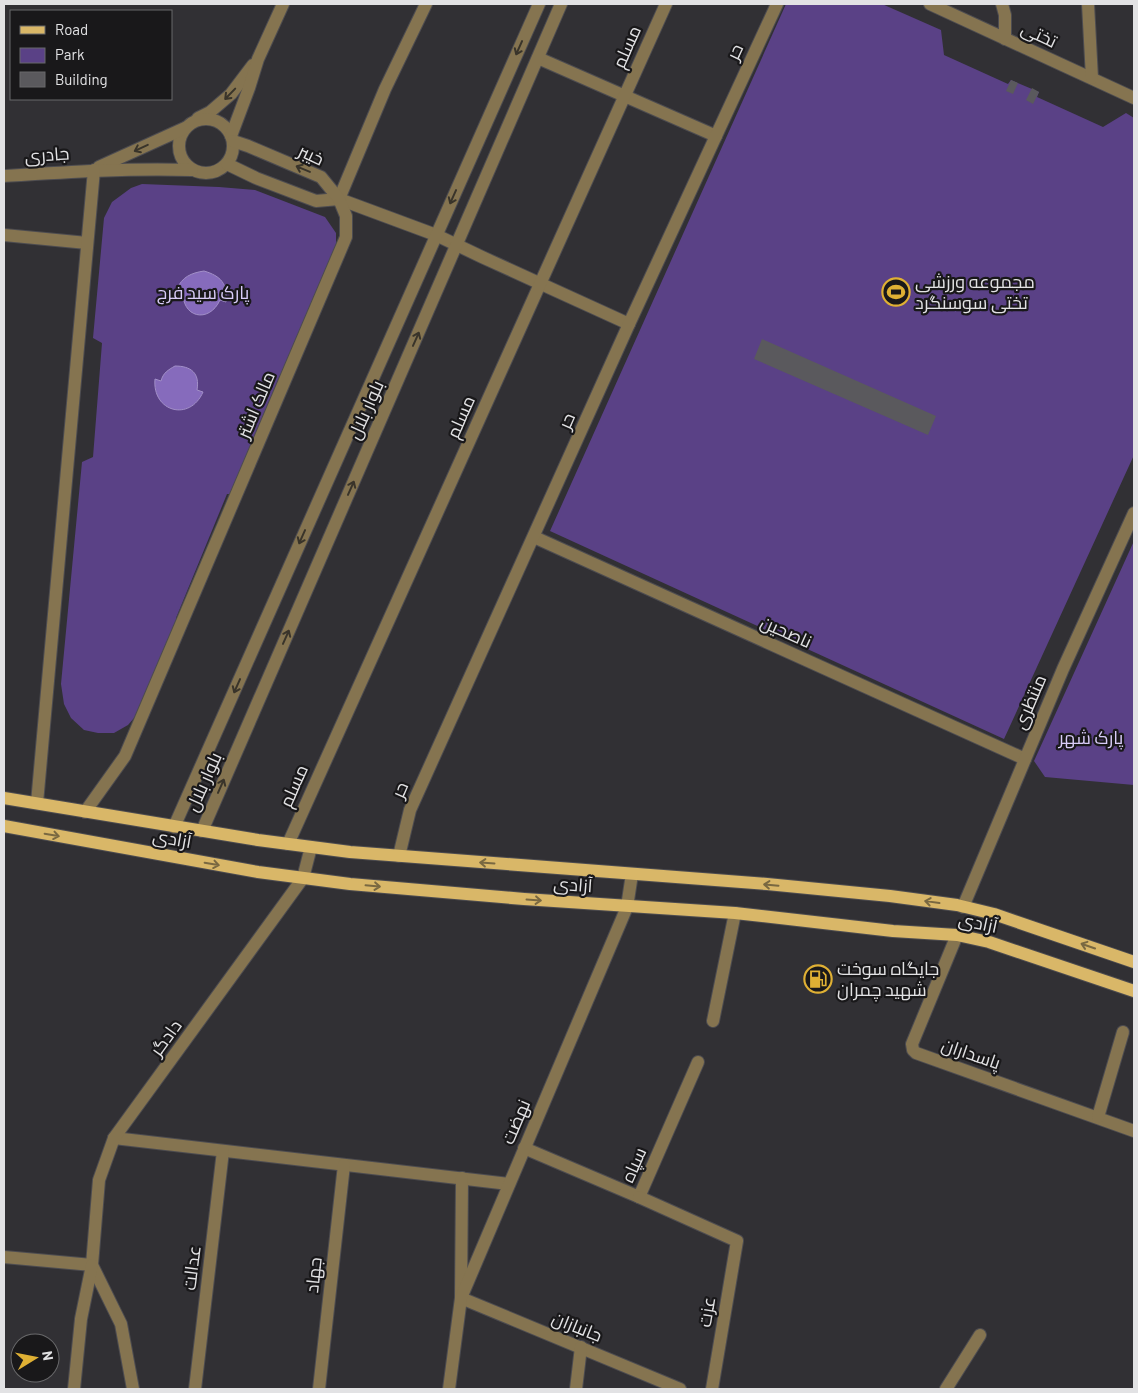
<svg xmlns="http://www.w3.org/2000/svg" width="1138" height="1393" font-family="Barlow,Cairo,sans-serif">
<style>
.green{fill:#5a4186}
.water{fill:#866bbc;stroke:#a28fc8}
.building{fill:#5a595d}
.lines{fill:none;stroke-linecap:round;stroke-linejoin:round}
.minor-casing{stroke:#4d4c50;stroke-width:14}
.major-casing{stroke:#4d4c50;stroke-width:14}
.minor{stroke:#857450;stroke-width:12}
.major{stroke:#d9b768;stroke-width:12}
.oneway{stroke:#39342a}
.oneway2{stroke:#796841}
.labels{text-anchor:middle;stroke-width:4.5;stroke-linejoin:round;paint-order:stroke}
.street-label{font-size:18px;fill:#e2e2e4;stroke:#19181a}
.poi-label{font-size:18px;fill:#e2e2e4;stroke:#19181a;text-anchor:start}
.park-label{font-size:18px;fill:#d9ccf8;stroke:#19181a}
</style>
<rect width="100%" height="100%" fill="#313034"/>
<!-- green -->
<g class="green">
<polygon points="786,4 882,4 941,30 944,55 1008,84 1011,80 1039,92 1037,97 1103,127 1126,113 1134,118 1134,455 1004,739 550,531"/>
<polygon points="142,184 219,187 255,190 325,217 336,233 336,251 234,494 227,494 176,618 180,620 141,710 128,725 114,733 98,733 84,730 71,718 64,704 61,684 82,462 93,457 102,343 93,338 104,218 112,202 131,188"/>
<polygon points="1134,541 1134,785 1045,777 1034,761"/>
</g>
<!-- water -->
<g class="water">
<path d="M 204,271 C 221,276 228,284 226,302 L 220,300 C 209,324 181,318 183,290 L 177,289 C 182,277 191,273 204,271 Z"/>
<path d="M 175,366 C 191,366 200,373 197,390 L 203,392 C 190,422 152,412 155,379 L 161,381 C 163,373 168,370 175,366 Z"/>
</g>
<!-- building -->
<g class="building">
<polygon points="1011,80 1018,83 1013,94 1006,91"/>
<polygon points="1032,88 1039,92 1033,104 1026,100"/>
<polygon points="762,339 936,416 928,435 754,359"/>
</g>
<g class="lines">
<!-- minor casing -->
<g class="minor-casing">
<g id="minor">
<polyline points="930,4 1134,98"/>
<polyline points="1002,4 1005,15 1005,39"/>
<polyline points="1088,4 1092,78"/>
<polyline points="538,58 716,136"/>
<polyline points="198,118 210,112 231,94 253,65"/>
<circle cx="206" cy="146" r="27"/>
<polyline points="231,136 249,88 258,59 283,4"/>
<polyline points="227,164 256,178 316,201 339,199 436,235 482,257 629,324"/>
<polyline points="99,167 185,128"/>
<path d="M 4,176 C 67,172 129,168 192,170"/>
<polyline points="339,199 385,89 426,4"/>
<polyline points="4,235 87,243"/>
<polyline points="534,537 1025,759"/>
<polyline points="37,803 94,170"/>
<polyline points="85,812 125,756 346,237 346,216 339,199 321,177 248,146 233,141"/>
<polyline points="174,827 539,4"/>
<polyline points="202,831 561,4"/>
<polyline points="288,844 666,4"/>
<polyline points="399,856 410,810 629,324 777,4"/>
<polyline points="963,907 1063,669 1134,513"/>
<polyline points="957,935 912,1044 913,1050 916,1053 1134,1131"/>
<polyline points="713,1021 735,913"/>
<polyline points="1098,1117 1123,1032"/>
<polyline points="114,1138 509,1184"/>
<polyline points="524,1148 639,1197 698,1062"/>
<polyline points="462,1178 461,1298 680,1389"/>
<polyline points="639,1197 737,1241 712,1389"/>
<polyline points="4,1257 92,1265 99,1180 114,1138 303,878 311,847"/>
<polyline points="92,1265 121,1324 133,1389"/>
<polyline points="74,1389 81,1319 92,1265"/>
<polyline points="195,1389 223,1151"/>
<polyline points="319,1389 344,1165"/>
<polyline points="449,1389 461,1298 627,907 632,874"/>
<polyline points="576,1389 581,1347"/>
<polyline points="946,1389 980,1335"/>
</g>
</g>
<!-- major casing -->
<g class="major-casing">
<g id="major">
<polyline points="4,798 258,840 350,852 767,884 890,896 957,905 994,914 1134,962"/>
<polyline points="4,826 258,872 350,884 524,899 735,913 893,931 957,935 989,942 1134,991"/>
</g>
</g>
<!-- minor -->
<use href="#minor" class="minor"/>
<!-- major -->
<use href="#major" class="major"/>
</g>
<!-- one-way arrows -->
<defs><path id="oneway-shaft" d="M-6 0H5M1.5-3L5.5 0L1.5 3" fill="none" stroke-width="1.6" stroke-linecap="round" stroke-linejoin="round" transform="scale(1.25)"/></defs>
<g class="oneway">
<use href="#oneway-shaft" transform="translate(519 48) rotate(114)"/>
<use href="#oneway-shaft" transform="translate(230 94) rotate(134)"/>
<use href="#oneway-shaft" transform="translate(141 148) rotate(155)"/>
<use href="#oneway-shaft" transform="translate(303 169) rotate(-157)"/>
<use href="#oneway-shaft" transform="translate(453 197) rotate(114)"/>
<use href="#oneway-shaft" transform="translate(416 339) rotate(-66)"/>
<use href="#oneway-shaft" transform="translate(351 488) rotate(-66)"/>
<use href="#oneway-shaft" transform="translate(302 537) rotate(114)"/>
<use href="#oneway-shaft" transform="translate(286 637) rotate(-66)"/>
<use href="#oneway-shaft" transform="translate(237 686) rotate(114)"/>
<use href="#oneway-shaft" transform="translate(221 786) rotate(-66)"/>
</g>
<g class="oneway2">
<use href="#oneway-shaft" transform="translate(52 835) rotate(10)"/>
<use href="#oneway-shaft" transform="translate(487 863) rotate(-176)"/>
<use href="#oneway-shaft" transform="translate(212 864) rotate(10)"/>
<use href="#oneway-shaft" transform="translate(771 885) rotate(-175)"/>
<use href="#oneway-shaft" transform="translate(373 886) rotate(5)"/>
<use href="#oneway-shaft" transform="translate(534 900) rotate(4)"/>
<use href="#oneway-shaft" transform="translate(932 902) rotate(-172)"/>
<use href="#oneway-shaft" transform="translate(1088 946) rotate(-161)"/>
</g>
<!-- icons -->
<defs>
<g id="stadium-ring" transform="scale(1.4375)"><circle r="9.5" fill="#19181a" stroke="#dfb034" stroke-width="1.5"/><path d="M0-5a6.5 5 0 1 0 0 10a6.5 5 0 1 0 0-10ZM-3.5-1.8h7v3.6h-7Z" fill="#dfb034"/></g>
<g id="fuel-ring" transform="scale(1.4375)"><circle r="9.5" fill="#19181a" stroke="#dfb034" stroke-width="1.5"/><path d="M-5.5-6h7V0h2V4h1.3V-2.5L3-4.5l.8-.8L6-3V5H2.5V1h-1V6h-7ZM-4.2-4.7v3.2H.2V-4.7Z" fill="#dfb034"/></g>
</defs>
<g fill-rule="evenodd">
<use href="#stadium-ring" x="896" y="292"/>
<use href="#fuel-ring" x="818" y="979"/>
</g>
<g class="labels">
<!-- street labels -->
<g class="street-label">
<text transform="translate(1039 35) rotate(25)" y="6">تختی</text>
<text transform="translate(627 47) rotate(-66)" y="6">مسلم</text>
<text transform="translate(735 52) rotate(-65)" y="6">حر</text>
<text transform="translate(47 155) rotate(-4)" y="6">جادری</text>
<text transform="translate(311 155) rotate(25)" y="6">خیبر</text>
<text transform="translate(256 405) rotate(-67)" y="6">مالک اشتر</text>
<text transform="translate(366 410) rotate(-66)" y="6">بلوار بلال</text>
<text transform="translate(461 417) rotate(-66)" y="6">مسلم</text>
<text transform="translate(567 421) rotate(-66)" y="6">حر</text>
<text transform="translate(786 632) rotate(24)" y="6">ناصحین</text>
<text transform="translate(1030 702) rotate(-67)" y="6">منتظری</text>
<text transform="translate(204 782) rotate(-66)" y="6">بلوار بلال</text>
<text transform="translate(294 786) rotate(-66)" y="6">مسلم</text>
<text transform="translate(400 790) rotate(-67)" y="6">حر</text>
<text transform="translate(172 839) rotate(10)" y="6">آزادی</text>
<text transform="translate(573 885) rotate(4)" y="6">آزادی</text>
<text transform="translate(978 923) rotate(12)" y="6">آزادی</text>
<text transform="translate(166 1038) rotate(-54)" y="6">دادگر</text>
<text transform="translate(971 1054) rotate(19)" y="6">پاسداران</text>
<text transform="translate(516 1122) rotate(-67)" y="6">نهضت</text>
<text transform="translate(634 1165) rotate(-66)" y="6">سپاه</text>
<text transform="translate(192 1268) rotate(-83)" y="6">عدالت</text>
<text transform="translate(314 1275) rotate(-84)" y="6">جهاد</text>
<text transform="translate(707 1312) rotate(-81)" y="6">عزت</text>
<text transform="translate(577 1327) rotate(22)" y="6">جانبازان</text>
</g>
<!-- poi labels -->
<g class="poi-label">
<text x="915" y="288">مجموعه ورزشی<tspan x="915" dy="21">تختی سوسنگرد</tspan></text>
<text x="837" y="975">جایگاه سوخت<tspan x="837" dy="21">شهید چمران</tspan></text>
</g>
<!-- park labels -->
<g class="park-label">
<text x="203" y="299">پارک سید فرج</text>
<text x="1091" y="744">پارک شهر</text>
</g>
</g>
<!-- border -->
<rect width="1138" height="1393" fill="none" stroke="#e2e2e4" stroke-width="10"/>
<!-- legend -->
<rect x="10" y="10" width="162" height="90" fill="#19181a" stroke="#69696b"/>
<rect x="20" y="26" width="25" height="8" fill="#d9b768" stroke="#69696b"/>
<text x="55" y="35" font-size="15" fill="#e2e2e4">Road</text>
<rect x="20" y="48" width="25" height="15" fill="#5a4186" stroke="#69696b"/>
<text x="55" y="60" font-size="15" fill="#e2e2e4">Park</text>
<rect x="20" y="72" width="25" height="15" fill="#5a595d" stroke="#69696b"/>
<text x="55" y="85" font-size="15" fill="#e2e2e4">Building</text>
<!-- north arrow -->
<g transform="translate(35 1358) rotate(80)"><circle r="24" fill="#19181a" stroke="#69696b"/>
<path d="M0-4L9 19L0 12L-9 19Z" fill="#dfb034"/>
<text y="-8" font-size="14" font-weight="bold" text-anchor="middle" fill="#e2e2e4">N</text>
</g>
</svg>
